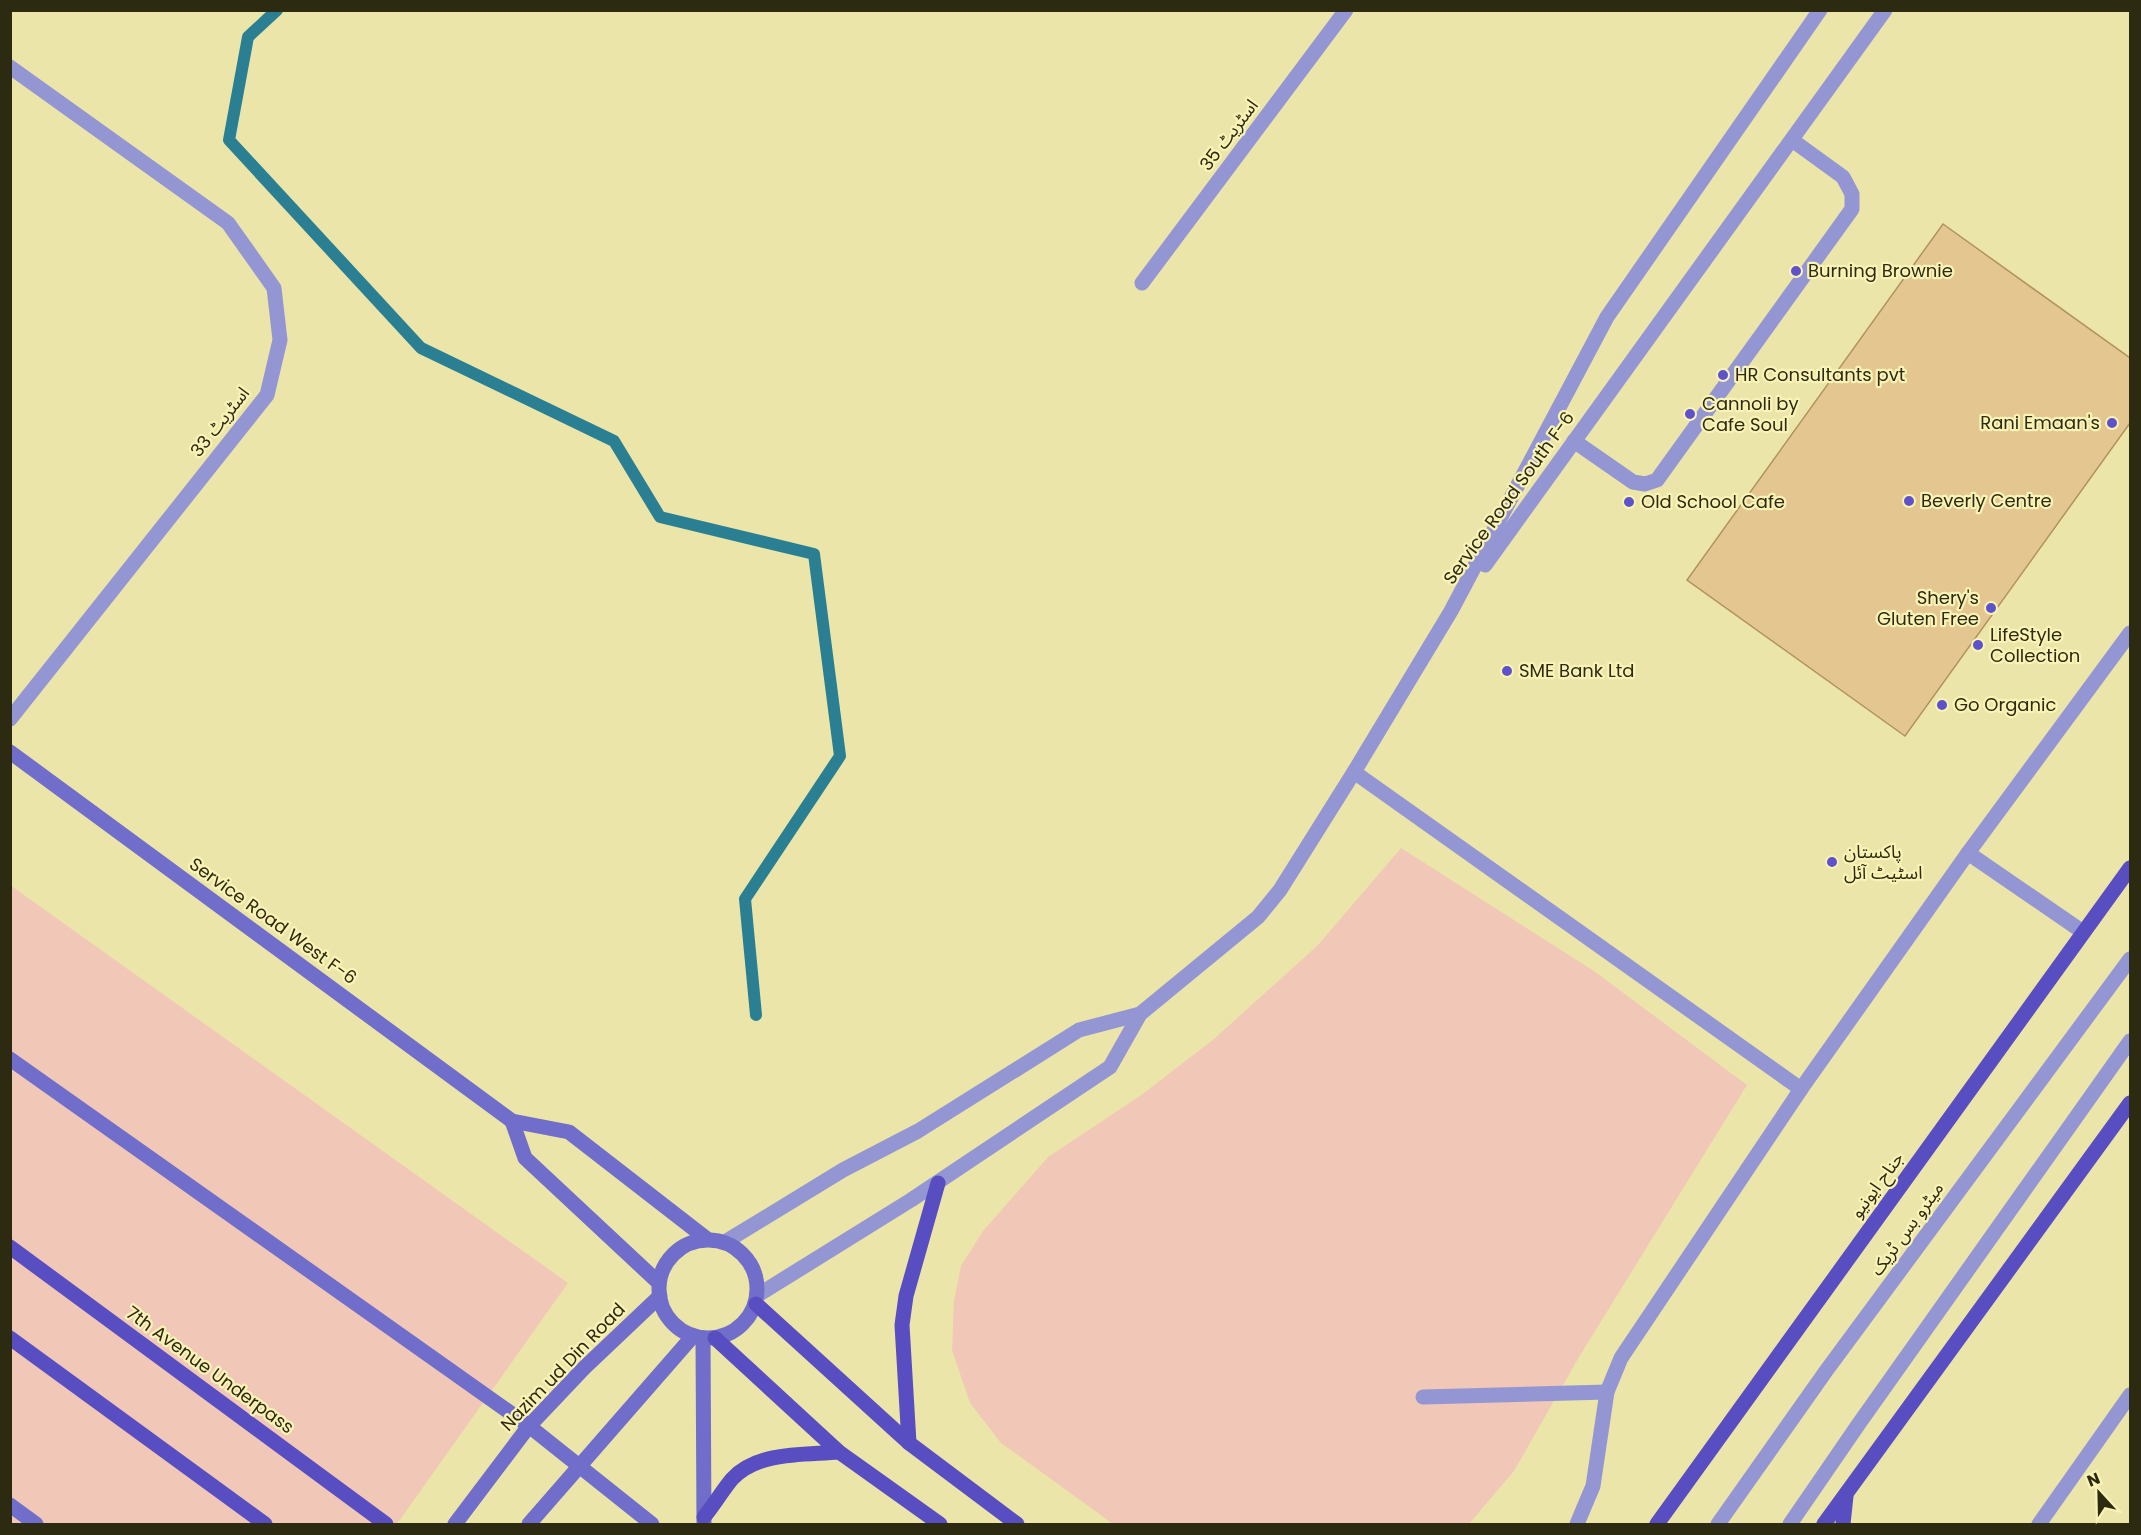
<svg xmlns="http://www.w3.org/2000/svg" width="2141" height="1535" font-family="Poppins,'Noto Sans Arabic',sans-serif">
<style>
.green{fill:#f1c8b7}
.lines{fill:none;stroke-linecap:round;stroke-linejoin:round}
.stream{stroke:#2a8092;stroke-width:12}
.building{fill:#e4c790;stroke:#af935f;stroke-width:1.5}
.lane{stroke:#9496d4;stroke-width:15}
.street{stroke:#9496d4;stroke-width:15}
.secondary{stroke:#706eca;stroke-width:15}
.primary{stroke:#584ec1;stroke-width:15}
.poi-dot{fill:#5d52cb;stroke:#faf3b6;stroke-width:2}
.labels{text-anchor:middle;stroke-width:4.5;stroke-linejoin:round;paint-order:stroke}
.street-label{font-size:18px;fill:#2d2a12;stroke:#faf3b6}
.poi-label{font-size:18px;fill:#2d2a12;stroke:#faf3b6;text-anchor:start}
</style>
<rect width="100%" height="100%" fill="#ece5a9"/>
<!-- green -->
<g class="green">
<polygon points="1401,848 1594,971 1747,1085 1579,1357 1514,1471 1469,1524 1113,1524 1001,1443 970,1403 952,1350 954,1301 961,1266 983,1231 1048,1157 1140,1096 1214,1039 1318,945"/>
<polygon points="10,885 568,1283 397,1524 11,1524"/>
</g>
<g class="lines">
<!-- stream -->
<polyline class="stream" points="277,10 248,37 229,140 421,348 614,441 660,517 814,554 840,756 745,899 756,1015"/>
</g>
<!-- building -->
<polygon class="building" points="1943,224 2130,358 2130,423 1905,736 1687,580"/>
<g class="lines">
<!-- lane -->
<g class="lane">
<polyline points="1574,441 1633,482 1645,484 1657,480 1852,209 1852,194 1843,177 1792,140"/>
<polyline points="1423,1397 1607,1392"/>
<polyline points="1718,1524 1826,1371 2130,959"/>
<polyline points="1790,1524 1858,1425 2130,1041"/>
</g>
<!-- street -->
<g class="street">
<polyline points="10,67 228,223 274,288 280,340 267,395 10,719"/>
<polyline points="1142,283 1346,10"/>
<polyline points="1485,565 1885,10"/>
<polyline points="1354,772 1801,1089"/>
<polyline points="1968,853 2083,932"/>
<polyline points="725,1242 843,1170 918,1131 1079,1030 1140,1014"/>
<polyline points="758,1295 911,1200 1110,1067 1140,1014 1258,917 1280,890 1354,772 1451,611 1607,317 1820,10"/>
<polyline points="1577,1524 1593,1486 1607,1392 1621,1358 1801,1089 1968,853 2130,633"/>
<polyline points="2039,1524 2130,1395"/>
</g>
<!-- secondary -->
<g class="secondary">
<polyline points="10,752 512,1121 569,1132 707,1239"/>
<polyline points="10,1059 529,1426 652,1524"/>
<polyline points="512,1121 525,1158 659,1283"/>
<circle cx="708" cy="1289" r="49"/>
<polyline points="703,1338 704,1524"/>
<polyline points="10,1505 36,1524"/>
<polyline points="455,1524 529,1426 584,1368 660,1296"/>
<polyline points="529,1524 693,1336"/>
</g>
<!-- primary -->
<g class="primary">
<polyline points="938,1183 906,1296 902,1325 909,1443 1017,1524"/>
<polyline points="10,1247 386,1524"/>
<polyline points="756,1304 909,1443"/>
<polyline points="10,1338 265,1524"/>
<polyline points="715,1338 839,1452 940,1524"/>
<path d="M 704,1517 C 714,1505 722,1491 732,1479 C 758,1451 805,1455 839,1452"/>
<polyline points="1657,1524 2130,868"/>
<polyline points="1824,1524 2130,1103"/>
<polyline points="1843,1524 1846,1496"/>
</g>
</g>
<!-- markers -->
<g class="poi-dot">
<circle cx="1796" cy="271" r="6"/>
<circle cx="1723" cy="375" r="6"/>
<circle cx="1690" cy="414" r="6"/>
<circle cx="2112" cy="423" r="6"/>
<circle cx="1909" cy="501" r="6"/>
<circle cx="1629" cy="502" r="6"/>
<circle cx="1991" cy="608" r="6"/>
<circle cx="1978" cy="645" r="6"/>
<circle cx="1507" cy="671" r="6"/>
<circle cx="1942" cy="705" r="6"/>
<circle cx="1832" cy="862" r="6"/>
</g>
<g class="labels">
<!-- street labels -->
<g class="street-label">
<text transform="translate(1229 135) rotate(-53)" y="6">اسٹریٹ 35</text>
<text transform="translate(220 422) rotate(-52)" y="6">اسٹریٹ 33</text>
<text transform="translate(1509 498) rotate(-54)" y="6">Service Road South F-6</text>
<text transform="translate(273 921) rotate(36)" y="6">Service Road West F-6</text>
<text transform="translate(1877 1185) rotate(-54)" y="6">جناح ایونیو</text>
<text transform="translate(1907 1229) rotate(-54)" y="6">میٹرو بس ٹریک</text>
<text transform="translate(563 1367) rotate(-46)" y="6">Nazim ud Din Road</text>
<text transform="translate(210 1370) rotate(36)" y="6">7th Avenue Underpass</text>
</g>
<!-- poi labels -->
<g class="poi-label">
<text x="1808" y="277">Burning Brownie</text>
<text x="1735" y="381">HR Consultants pvt</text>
<text x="1702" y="410">Cannoli by<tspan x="1702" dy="21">Cafe Soul</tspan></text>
<text x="2100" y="429" text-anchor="end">Rani Emaan's</text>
<text x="1921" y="507">Beverly Centre</text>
<text x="1641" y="508">Old School Cafe</text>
<text x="1979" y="604" text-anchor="end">Shery's<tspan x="1979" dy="21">Gluten Free</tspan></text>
<text x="1990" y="641">LifeStyle<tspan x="1990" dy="21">Collection</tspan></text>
<text x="1519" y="677">SME Bank Ltd</text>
<text x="1954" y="711">Go Organic</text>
<text x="1844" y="858">پاکستان<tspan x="1844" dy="21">اسٹیٹ آئل</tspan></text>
</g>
</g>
<!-- border -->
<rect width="2141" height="1535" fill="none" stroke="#2d2a12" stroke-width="24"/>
<!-- north arrow -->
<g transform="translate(2099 1493) rotate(338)" stroke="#faf3b6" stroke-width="4.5" paint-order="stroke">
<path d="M0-4.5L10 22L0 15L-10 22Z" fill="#2d2a12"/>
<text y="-9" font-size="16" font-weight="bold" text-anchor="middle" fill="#2d2a12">N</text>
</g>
</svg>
